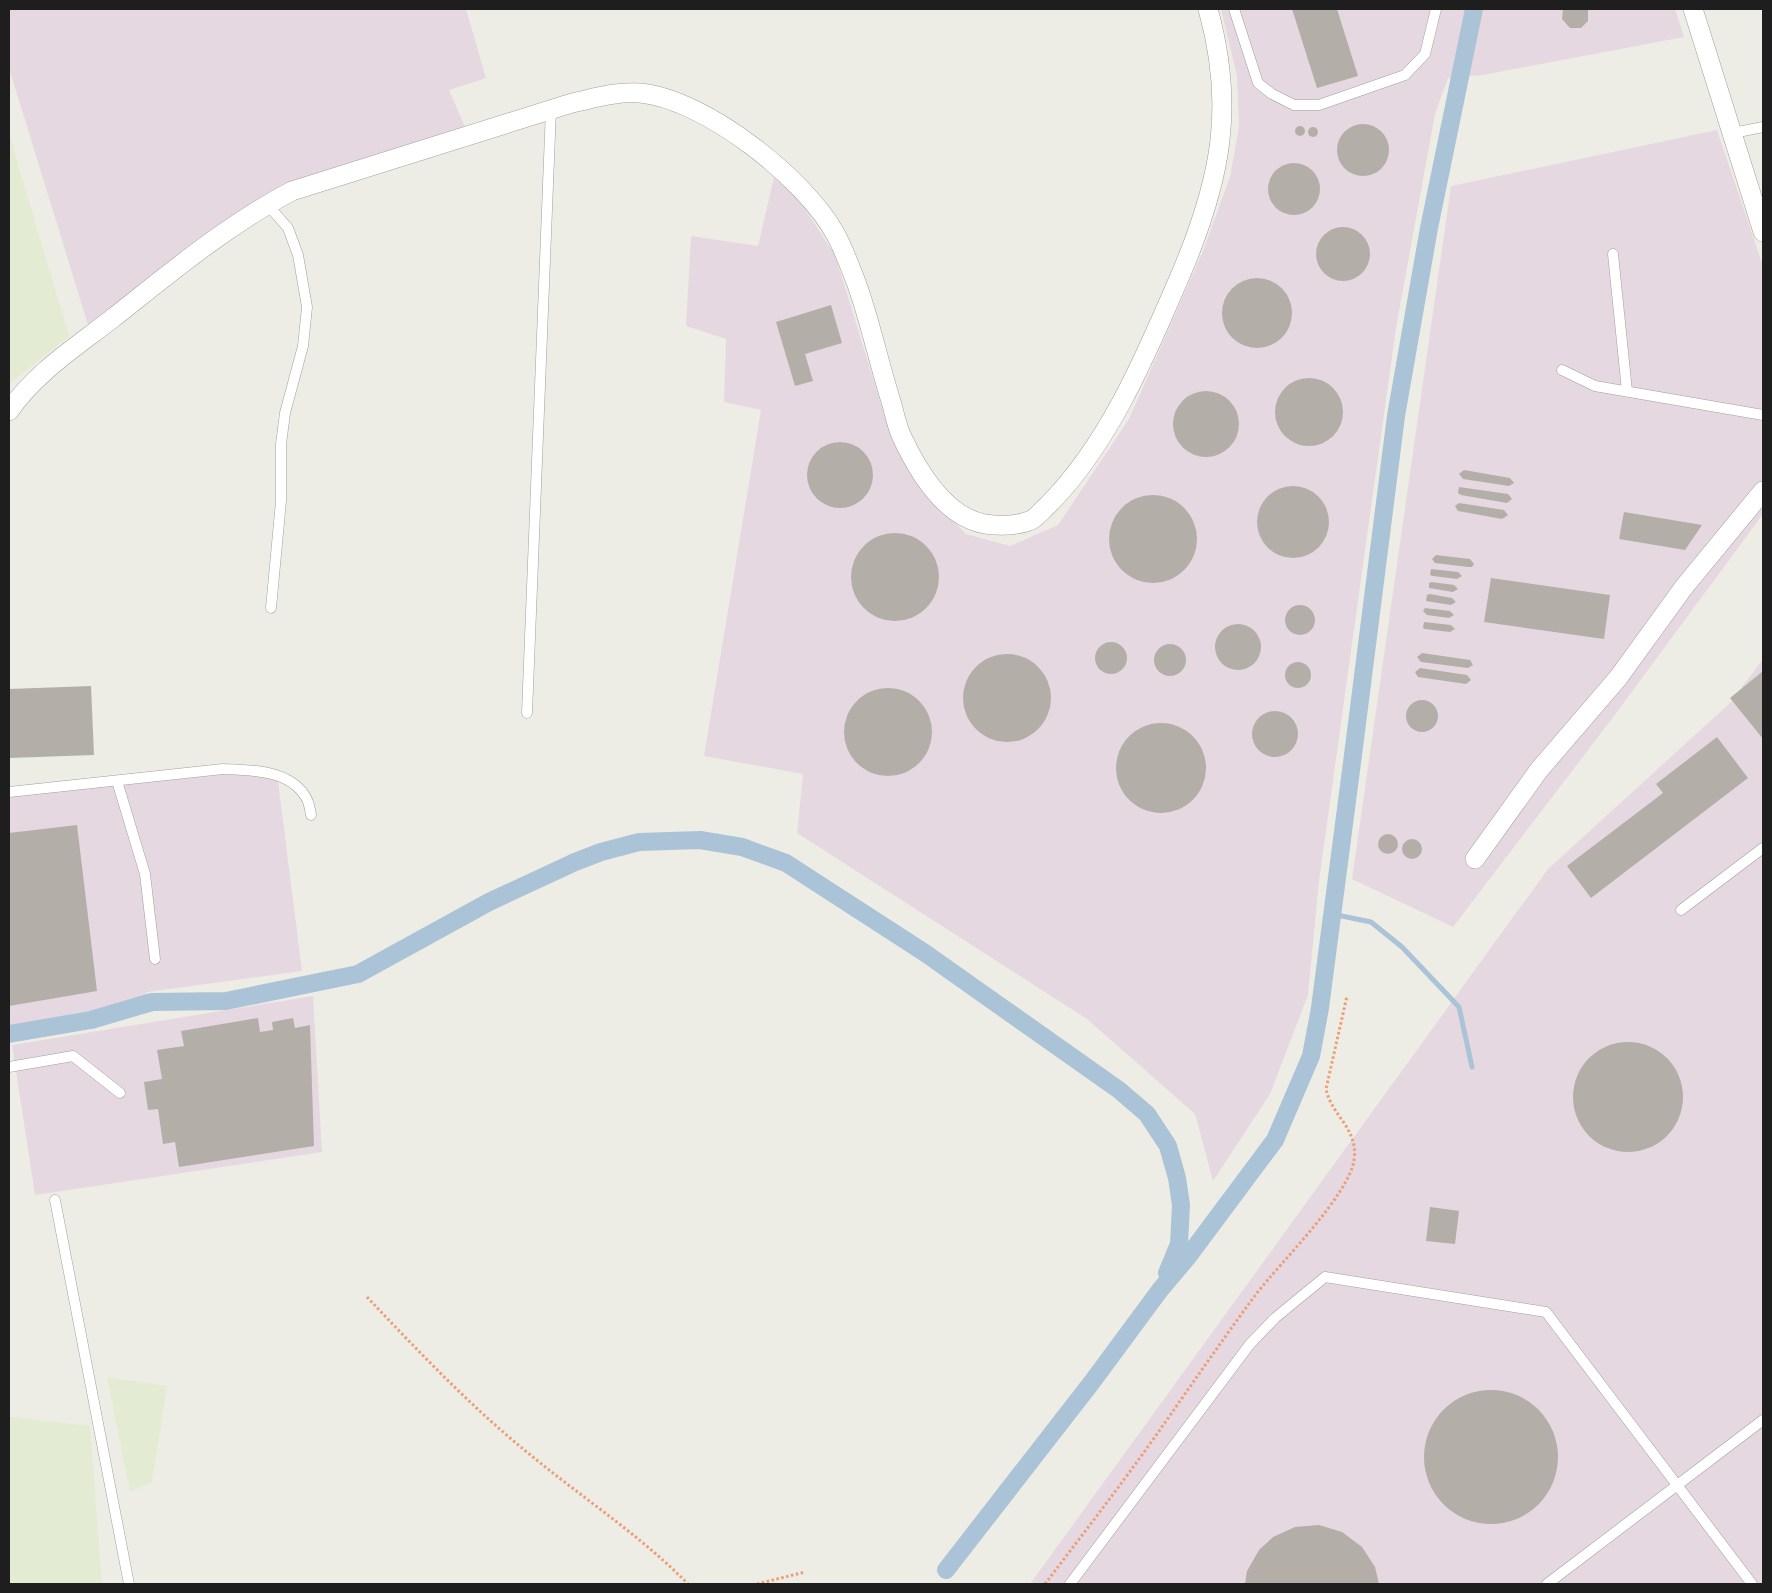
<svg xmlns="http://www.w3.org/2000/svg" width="1772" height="1593" font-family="'Nunito Sans',sans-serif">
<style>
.industrial{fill:#e6d8e0}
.farmland{fill:#e3ebd2}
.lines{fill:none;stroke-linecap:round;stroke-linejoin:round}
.stream{stroke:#aac3d7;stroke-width:5}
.canal{stroke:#aac3d7;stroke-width:18}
.building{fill:#b3afa8}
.lane-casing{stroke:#9f9f9f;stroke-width:11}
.street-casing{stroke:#9f9f9f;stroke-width:20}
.path{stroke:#eb9f79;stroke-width:3;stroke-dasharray:2.5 2.5;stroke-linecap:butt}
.lane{stroke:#fff;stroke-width:10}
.street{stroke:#fff;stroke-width:19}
</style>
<rect width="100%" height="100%" fill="#eeede5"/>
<!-- industrial -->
<g class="industrial">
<polygon points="9,9 466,9 486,78 449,90 465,127 310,177 89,328 9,68"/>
<polygon points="1221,9 1675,9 1684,37 1483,75 1448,78 1435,114 1396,328 1319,881 1308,995 1270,1094 1213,1181 1195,1114 1087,1019 797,833 803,774 704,756 761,410 724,402 726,339 686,326 691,236 758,246 775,173 805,209 835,255 885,417 919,485 966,534 1010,546 1058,525 1129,419 1203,251 1230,177 1239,126 1237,76"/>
<polygon points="1717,130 1763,266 1763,514 1614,716 1453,927 1352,879 1451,186"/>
<polygon points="1763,659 1763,1584 1030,1584 1548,869 1730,703"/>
<polygon points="247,772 278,781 302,971 147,992 139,1004 93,1016 9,1030 9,795"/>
<polygon points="313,996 322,1152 35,1195 12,1045"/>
</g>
<!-- farmland -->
<g class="farmland">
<polygon points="9,134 69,336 9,384"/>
<polygon points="107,1377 167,1386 152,1482 130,1492"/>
<polygon points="9,1417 90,1426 102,1584 9,1584"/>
</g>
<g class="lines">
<!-- stream -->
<polyline class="stream" points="1332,914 1371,922 1402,947 1459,1007 1472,1067"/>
<!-- canal -->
<g class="canal">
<polyline points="9,1034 91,1020 152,1002 226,1001 358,974 489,902 575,862 601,852 639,842 700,840 742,847 786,863 925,953 1119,1090 1147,1114 1168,1146 1177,1178 1181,1205 1179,1244 1167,1273"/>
<polyline points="946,1570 1092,1382 1160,1290 1187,1258 1275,1140 1311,1056 1320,1008 1353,755 1396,416 1429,228 1474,9"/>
</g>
</g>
<!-- building -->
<g class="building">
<polygon points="1292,9 1337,9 1358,76 1317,88"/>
<polygon points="1563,9 1588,9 1588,21 1581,28 1570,28 1562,19"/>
<circle cx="1363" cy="150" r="26"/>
<circle cx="1300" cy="131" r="5"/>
<circle cx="1313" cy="132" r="5"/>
<circle cx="1294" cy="189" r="26"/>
<circle cx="1343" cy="254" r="27"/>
<circle cx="1257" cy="313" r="35"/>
<polygon points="831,305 842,343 805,354 813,381 795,386 776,322"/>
<circle cx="1309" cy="412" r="34"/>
<circle cx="1206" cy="424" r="33"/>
<circle cx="840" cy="475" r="33"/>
<polygon points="1464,470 1510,478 1514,483 1509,486 1463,479 1459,474"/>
<circle cx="1293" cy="522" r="36"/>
<polygon points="1459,487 1508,494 1512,499 1507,503 1461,495 1458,493"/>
<circle cx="1153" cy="539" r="44"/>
<polygon points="1459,503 1504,510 1508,515 1502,519 1458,511 1455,506"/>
<polygon points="1624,512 1702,525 1685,550 1619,539"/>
<circle cx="895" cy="577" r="44"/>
<polygon points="1436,555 1470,559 1474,564 1472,567 1468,567 1435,563 1432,559"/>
<polygon points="1431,569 1458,572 1462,576 1457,579 1433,576 1430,575"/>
<polygon points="1491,578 1610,595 1604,639 1484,622"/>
<polygon points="1432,582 1454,585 1458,589 1453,592 1429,588 1429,583"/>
<polygon points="1430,594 1452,598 1456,602 1451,605 1426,601 1427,595"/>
<circle cx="1300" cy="620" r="15"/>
<polygon points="1425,608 1450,611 1454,615 1449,618 1427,615 1423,611"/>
<polygon points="1424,622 1451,625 1455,629 1450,632 1425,629 1423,628"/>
<circle cx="1238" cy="647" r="23"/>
<circle cx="1111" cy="658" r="16"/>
<circle cx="1170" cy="660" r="16"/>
<polygon points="1422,653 1470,660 1473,665 1468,668 1421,662 1417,657"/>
<circle cx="1007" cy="698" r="44"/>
<circle cx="1298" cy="675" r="13"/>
<polygon points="1420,668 1467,675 1471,680 1466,684 1418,677 1415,672"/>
<polygon points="1763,671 1763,739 1730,698"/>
<polygon points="91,686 94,755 9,758 9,689"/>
<circle cx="888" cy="732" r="44"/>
<circle cx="1422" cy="716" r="16"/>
<circle cx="1275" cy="734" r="23"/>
<circle cx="1161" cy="768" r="45"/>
<polygon points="1717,737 1748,778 1591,898 1567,866 1663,793 1656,784"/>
<polygon points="77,825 97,991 9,1006 9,833"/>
<circle cx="1388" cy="844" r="10"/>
<circle cx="1412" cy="849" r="10"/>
<polygon points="258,1018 260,1032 273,1030 272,1022 293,1018 295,1028 310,1025 314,1146 179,1167 175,1142 163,1144 158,1109 148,1110 144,1082 162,1079 157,1050 184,1046 181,1031"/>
<circle cx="1628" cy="1097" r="55"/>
<polygon points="1430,1207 1459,1211 1455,1244 1426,1241"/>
<circle cx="1491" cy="1457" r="67"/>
<polygon points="1319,1525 1342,1532 1362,1547 1375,1567 1379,1584 1245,1584 1247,1571 1259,1550 1273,1537 1295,1527"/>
</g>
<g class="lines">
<!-- lane casing -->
<g class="lane-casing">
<g id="lane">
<polyline points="1234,9 1258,83 1272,94 1294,105 1319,105 1405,75 1425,54 1436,9"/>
<polyline points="1733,133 1763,127"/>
<polyline points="267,204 288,228 298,255 307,307 303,346 285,413 281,444 281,501 271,608"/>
<polyline points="1613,254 1627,391"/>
<polyline points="1562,370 1595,386 1763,415"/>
<polyline points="527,713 551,109"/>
<polyline points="117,781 145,874 155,959"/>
<path d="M 9,792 L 223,769 C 251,770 289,770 305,796 C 309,801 310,809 311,815"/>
<polyline points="1681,910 1763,848"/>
<polyline points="9,1067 73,1056 120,1093"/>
<polyline points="55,1200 129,1584"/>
<polyline points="1070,1584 1250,1344 1275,1318 1325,1277 1546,1312 1752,1584"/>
<polyline points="1547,1584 1763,1420"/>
</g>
</g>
<!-- street casing -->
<g class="street-casing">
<g id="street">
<polyline points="1693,9 1763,232"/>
<path d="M 9,411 C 36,372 76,347 113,318 C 170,273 227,225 292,191 L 572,103 C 595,98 617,91 640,93 C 705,99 806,179 836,235 C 844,250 850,267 856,282 C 870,320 878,360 890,398 C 894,410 896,424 901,435 C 917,470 945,517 985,524 C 999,526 1015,526 1029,521 C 1036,519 1042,510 1048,505 C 1111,442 1148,350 1183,269 C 1221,178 1235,106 1208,9"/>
<polyline points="1475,859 1539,770 1618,678 1684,587 1763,491"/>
</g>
</g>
<!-- path -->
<g class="path">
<path d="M 367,1297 C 419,1352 473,1409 533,1457 C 584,1499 641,1536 688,1584"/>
<polyline points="757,1584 805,1572"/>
<path d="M 1045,1584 C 1079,1539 1114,1494 1147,1448 C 1184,1396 1219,1344 1257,1293 C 1281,1262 1349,1195 1354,1160 C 1359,1129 1331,1115 1326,1089 L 1347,996"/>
</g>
<!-- lane -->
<use href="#lane" class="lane"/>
<!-- street -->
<use href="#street" class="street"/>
</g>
<!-- border -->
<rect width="1772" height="1593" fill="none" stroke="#1e1e1e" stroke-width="20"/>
</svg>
